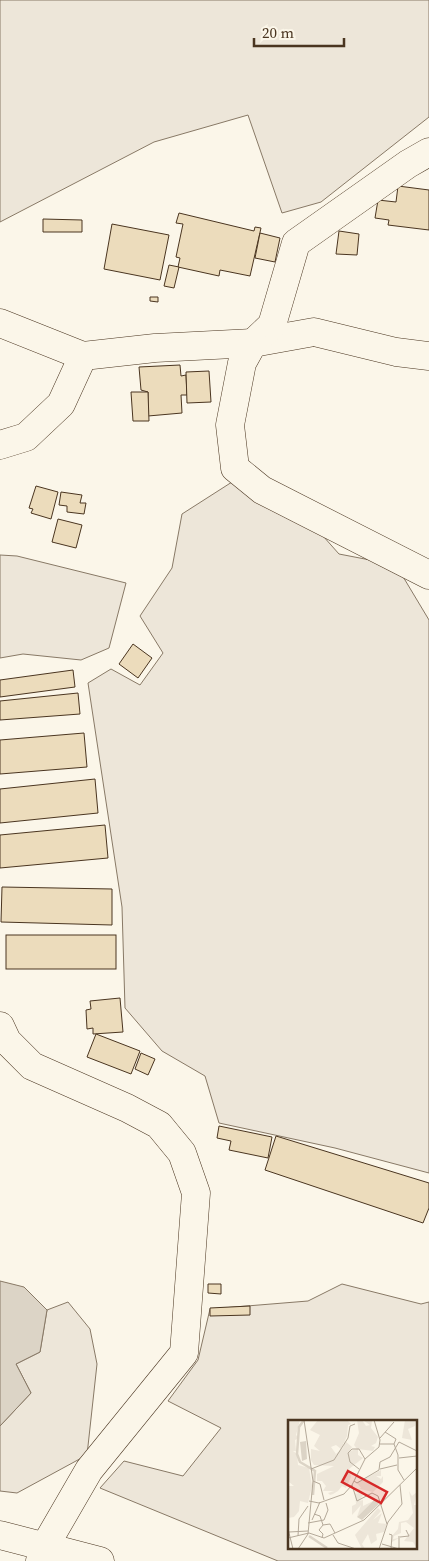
<svg xmlns="http://www.w3.org/2000/svg" width="429" height="1561" font-family="'Source Serif 4',serif">
<style>
.green{fill:#ede6d9;stroke:#887966;fill-rule:evenodd}
.water{fill:#dcd4c6;stroke:#887966}
.building{fill:#ecdcbc;stroke:#4a3520}
.lines{fill:none;stroke-linecap:round;stroke-linejoin:round}
.street-casing{stroke:#4a3520;stroke-width:29}
.secondary-casing{stroke:#4a3520;stroke-width:29}
.street{stroke:#fbf6e9;stroke-width:28}
.secondary{stroke:#fbf6e9;stroke-width:28}
.inset-river{fill:none;stroke:#dcd4c6;stroke-width:2.5}
.inset-road{fill:none;stroke:#b4a999;stroke-width:1}
.view{fill:#d62828;fill-opacity:0.15;stroke:#d62828;stroke-width:2.5}
.inset-edge{fill:none;stroke:#4a3520;stroke-width:2.5}
</style>
<rect width="100%" height="100%" fill="#fbf6e9"/>
<!-- green -->
<g class="green">
<polygon points="0,0 429,0 429,117 321,202 282,213 248,115 154,142 0,222"/>
<polygon points="232,482 315,527 339,554 396,565 429,620 429,1173 335,1148 219,1123 205,1076 162,1051 125,1008 122,907 88,683 111,669 140,685 163,653 140,616 172,568 182,514"/>
<polygon points="0,555 17,556 126,583 109,648 81,660 23,654 0,658"/>
<path d="M 342,1284 L 421,1304 L 429,1302 L 429,1561 L 278,1561 L 100,1488 L 124,1461 L 183,1476 L 221,1428 L 168,1401 L 198,1360 L 210,1309 L 308,1301 ZM 289,1421 L 415,1421 L 415,1547 L 289,1547 Z"/>
<polygon points="68,1302 90,1329 97,1364 87,1455 17,1493 0,1491 0,1426 31,1393 16,1364 40,1352 47,1310"/>
</g>
<!-- water -->
<polygon class="water" points="0,1281 24,1287 47,1310 40,1352 16,1364 31,1393 0,1426"/>
<!-- building -->
<g class="building">
<polygon points="398,186 429,190 429,230 388,225 389,220 375,218 378,200 396,202"/>
<polygon points="179,213 254,231 255,227 261,228 250,276 220,270 219,276 178,267 180,258 176,257 183,224 176,223"/>
<polygon points="43,219 82,220 82,232 43,232"/>
<polygon points="112,224 169,235 160,280 104,269"/>
<polygon points="339,231 359,234 357,255 336,254"/>
<polygon points="260,233 280,238 275,262 255,258"/>
<polygon points="169,265 179,267 174,288 164,286"/>
<polygon points="150,297 158,297 158,302 150,301"/>
<polygon points="180,365 181,376 186,375 187,395 181,395 182,413 148,416 148,392 141,390 139,367"/>
<polygon points="209,371 211,402 187,403 186,372"/>
<polygon points="131,392 148,392 149,421 133,421"/>
<polygon points="36,486 58,492 51,519 31,513 33,509 29,508"/>
<polygon points="61,492 82,495 80,503 86,503 84,514 67,512 67,506 59,505"/>
<polygon points="58,519 82,525 76,548 52,542"/>
<polygon points="133,644 152,658 138,678 119,664"/>
<polygon points="73,670 75,687 0,697 0,680"/>
<polygon points="78,693 80,714 0,720 0,701"/>
<polygon points="84,733 87,767 0,774 0,740"/>
<polygon points="95,779 98,813 0,823 0,789"/>
<polygon points="105,825 108,858 0,868 0,835"/>
<polygon points="2,887 112,889 112,925 1,922"/>
<rect x="6" y="935" width="110" height="34"/>
<polygon points="120,998 123,1032 93,1034 93,1028 87,1029 86,1010 91,1009 90,1001"/>
<polygon points="96,1034 140,1051 131,1074 87,1057"/>
<polygon points="141,1053 155,1059 148,1075 135,1069"/>
<polygon points="219,1126 272,1137 268,1158 229,1150 231,1141 217,1138"/>
<polygon points="276,1136 429,1183 429,1208 423,1223 265,1170"/>
<polygon points="208,1284 221,1284 221,1294 208,1293"/>
<polygon points="250,1306 250,1315 210,1316 210,1308"/>
</g>
<g class="lines">
<!-- street casing -->
<g class="street-casing">
<g id="street">
<polyline points="0,323 83,356 155,348 253,343 314,332 396,352 429,356"/>
<polyline points="253,343 272,325 296,243 408,164 429,152"/>
<polyline points="0,445 26,437 61,404 83,356"/>
<polyline points="0,1026 7,1041 32,1066 127,1108 159,1125 182,1153 196,1193 184,1353 89,1470 45,1546 40,1561"/>
</g>
</g>
<!-- secondary casing -->
<g class="secondary-casing">
<g id="secondary">
<polyline points="253,343 242,363 230,425 235,468 262,490 429,575"/>
<polyline points="0,1535 100,1561"/>
</g>
</g>
<!-- street -->
<use href="#street" class="street"/>
<!-- secondary -->
<use href="#secondary" class="secondary"/>
</g>
<!-- overview -->
<g transform="translate(288 1420)">
<rect width="129" height="129" fill="#fbf6e9"/>
<path d="M 0,0 L 12,0 L 8,15 L 11,18 L 7,20 L 8,31 L 5,31 L 9,34 L 10,45 L 21,48 L 24,66 L 20,83 L 12,81 L 11,91 L 6,97 L 0,98 L 0,66 L 6,66 L 0,61 ZM 30,0 L 59,0 L 63,4 L 60,5 L 59,16 L 53,29 L 48,25 L 43,27 L 48,34 L 55,28 L 57,21 L 64,27 L 62,31 L 69,29 L 66,25 L 71,13 L 69,0 L 74,0 L 78,6 L 82,5 L 75,0 L 84,1 L 83,8 L 90,17 L 88,23 L 83,26 L 87,27 L 85,31 L 70,29 L 70,35 L 75,38 L 61,49 L 63,57 L 58,68 L 54,66 L 50,71 L 45,74 L 42,75 L 40,73 L 46,71 L 35,71 L 38,66 L 34,61 L 29,61 L 29,54 L 46,46 L 26,45 L 23,40 L 23,29 L 32,31 L 26,26 L 32,15 L 22,10 ZM 117,0 L 128,0 L 127,6 L 120,9 L 124,20 L 114,18 ZM 93,50 L 93,56 L 88,56 L 93,59 L 95,56 L 95,62 L 85,72 L 72,69 L 70,72 L 75,75 L 71,81 L 75,80 L 75,86 L 85,81 L 69,97 L 73,85 L 64,95 L 64,86 L 68,84 L 67,73 L 70,74 L 67,71 L 73,68 L 69,63 ZM 121,71 L 124,76 L 129,72 L 126,85 L 129,85 L 129,129 L 125,122 L 116,121 L 126,108 L 118,102 L 113,103 L 113,113 L 106,116 L 105,119 L 111,118 L 104,122 L 104,116 L 110,109 L 111,102 L 120,100 L 125,93 ZM 90,88 L 93,91 L 85,100 L 94,93 L 90,103 L 99,104 L 96,112 L 88,114 L 89,120 L 83,124 L 80,114 L 74,124 L 77,129 L 74,129 L 67,115 Z" fill="#ede6d9"/>
<path d="M 18,21 L 19,39 L 14,41 L 12,22 ZM 87,79 L 91,84 L 74,100 L 69,97 Z" fill="#dcd4c6"/>
<path class="inset-river" d="M 16,0 L 11,7 L 9,34 L 12,42 L 27,51 L 25,75M 21,116 L 39,128"/>
<path class="inset-road" d="M 97,12 L 108,19 L 106,24M 92,18 L 106,2M 92,24 L 106,24 L 110,35 L 110,50 L 116,60M 64,29 L 60,33 L 62,42 L 71,49M 64,29 L 71,29 L 77,39M 111,38 L 129,36M 23,49 L 46,40 L 60,18 L 62,6 L 67,4M 92,49 L 109,45M 25,61 L 32,64 L 36,80M 66,61 L 69,63 L 91,50 L 92,42 L 102,37 L 111,22 L 129,31M 64,65 L 69,81 L 84,73 L 90,76 L 99,104M 21,81 L 31,83 L 56,74 L 64,65 L 77,39 L 91,27 L 92,20 L 86,0M 26,94 L 32,96 L 35,105 L 31,110 L 35,114 L 34,118M 24,100 L 32,82M 20,103 L 36,100 L 40,90 L 38,83M 35,105 L 42,104 L 47,113M 0,109 L 5,129M 1,112 L 20,111M 101,114 L 104,115 L 103,129M 45,115 L 50,123 L 68,129M 10,116 L 11,99 L 20,86M 112,117 L 121,116 L 118,110M 0,118 L 21,113 L 36,118 L 76,100 L 129,48M 94,124 L 111,129 L 111,116M 10,129 L 20,114 L 25,61 L 16,0M 91,129 L 100,102 L 114,84 L 112,65"/>
<path class="view" d="M 60,51 L 99,72 L 93,83 L 54,62 Z"/>
<rect width="129" height="129" class="inset-edge"/>
</g>
<!-- scale -->
<path d="M254 38v8h90v-8" fill="none" stroke="#4a3520" stroke-width="2.5"/>
<text x="262" y="38" font-size="15" fill="#4a3520" stroke="#fbf6e9" stroke-width="4" paint-order="stroke">20 m</text>
</svg>
